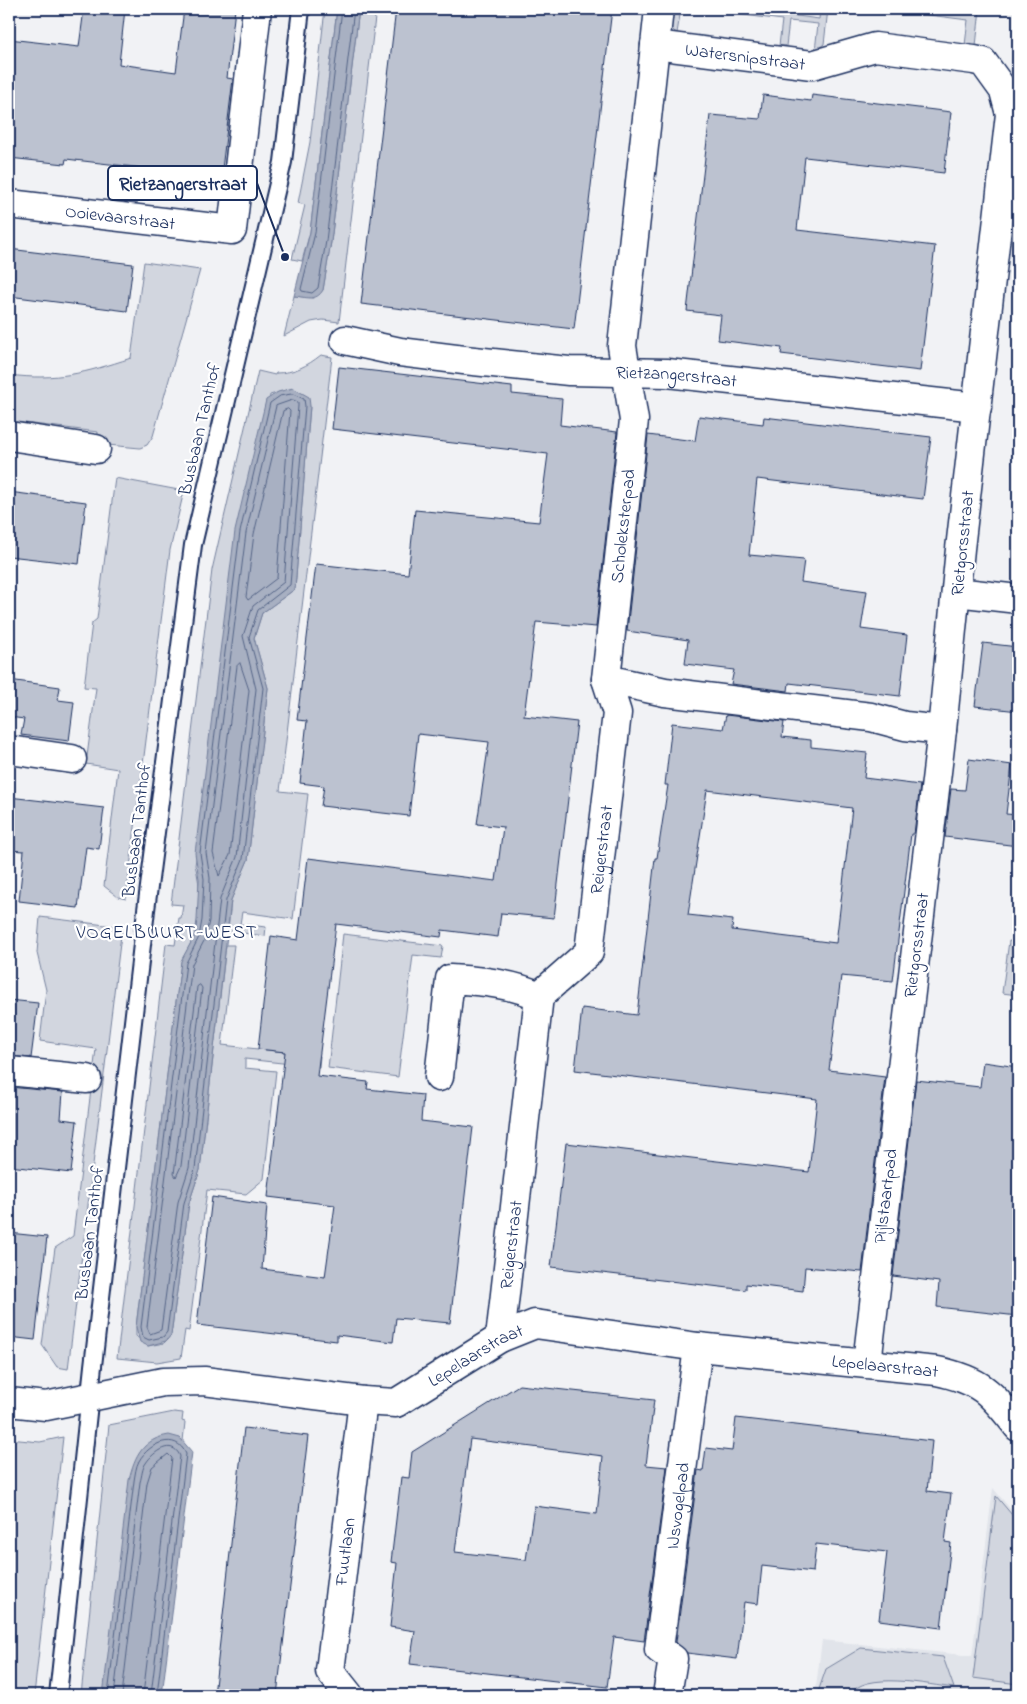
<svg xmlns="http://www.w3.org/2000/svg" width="1027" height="1704" font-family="'Indie Flower',sans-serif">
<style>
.built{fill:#e1e4ea}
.green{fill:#d2d6df;stroke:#76829e}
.water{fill:#a8b0c2;stroke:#707c9a}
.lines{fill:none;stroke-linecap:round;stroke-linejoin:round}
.shore{stroke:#536386;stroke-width:1}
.building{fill:#bcc2d0;stroke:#1b2f5e;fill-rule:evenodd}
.lane-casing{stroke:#1b2f5e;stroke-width:20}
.street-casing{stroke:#1b2f5e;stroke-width:31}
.lane{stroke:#fff;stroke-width:16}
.street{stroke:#fff;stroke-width:28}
.labels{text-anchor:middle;stroke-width:4.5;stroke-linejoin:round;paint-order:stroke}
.street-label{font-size:18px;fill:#1b2f5e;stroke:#fff}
.neighbourhood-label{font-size:19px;letter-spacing:1px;fill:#1b2f5e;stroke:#fff}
.leader{fill:none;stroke:#1b2f5e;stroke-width:2}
.callout-dot{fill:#1b2f5e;stroke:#fff;stroke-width:2}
.callout{fill:#fff;stroke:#1b2f5e;stroke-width:2}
.callout-label{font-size:19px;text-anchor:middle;font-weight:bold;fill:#1b2f5e}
</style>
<rect width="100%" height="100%" fill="#f1f2f5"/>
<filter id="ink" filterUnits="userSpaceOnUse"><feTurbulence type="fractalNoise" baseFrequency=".02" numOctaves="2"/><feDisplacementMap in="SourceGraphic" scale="10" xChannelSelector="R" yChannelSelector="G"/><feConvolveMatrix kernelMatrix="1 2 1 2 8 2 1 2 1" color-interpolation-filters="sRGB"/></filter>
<g filter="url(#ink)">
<!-- built -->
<polygon class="built" points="993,1488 1018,1518 1018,1695 815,1695 822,1640 972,1656"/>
<!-- green -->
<g class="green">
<polygon points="325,9 337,9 310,232 302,261 292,259 305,205 298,203 310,142"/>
<polygon points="359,9 376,9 339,322 323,320 311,322 284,336 294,296 313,298 323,290 331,242"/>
<path d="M 672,9 L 681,9 L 677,33 C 667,28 671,18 672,9 Z"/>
<polygon points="698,9 734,9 783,15 784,9 790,9 790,15 819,19 820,9 828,9 824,44 815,51 818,24 789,21 786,46 779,46 782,20"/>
<polygon points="882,9 980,9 976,46 965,45 968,20"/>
<path d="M 144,262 L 200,270 L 153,436 L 147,445 L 140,448 L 97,444 L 98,432 L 9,421 L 9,375 C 57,381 85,373 131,358 Z"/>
<path d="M 321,355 L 332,357 L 280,791 L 308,794 L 293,919 L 242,912 L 240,924 L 266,927 L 265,936 L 228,931 L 231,900 L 248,860 L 268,688 L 254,638 L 262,613 L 295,589 L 310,406 L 293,388 L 270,395 L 195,865 C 201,885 202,916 194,936 C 191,945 185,953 181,962 L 136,1327 L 136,1336 L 148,1346 L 164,1343 L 171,1335 L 189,1203 L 200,1170 L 226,945 L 234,945 L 222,1045 L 320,1056 L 319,1067 L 245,1059 L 245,1068 L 276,1071 L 264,1179 L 246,1194 L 207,1190 L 189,1331 L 185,1330 L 181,1358 L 157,1362 L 117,1358 L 166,944 L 175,945 L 179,918 L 181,918 L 183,905 L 171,904 L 212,570 L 258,371 L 275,375 L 276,373 C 294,373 307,366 321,355 Z"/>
<polygon points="115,478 184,491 170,550 126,899 118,897 104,886 118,769 86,764 96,688 84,687 92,623 97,619"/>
<polygon points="40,917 122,927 68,1369 57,1367 42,1345 55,1248 73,1236 96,1049 40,1041 46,990 37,953"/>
<polygon points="343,934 443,946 441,958 413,955 398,1077 328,1068"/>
<polygon points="1009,941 1018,942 1018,995 1002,993"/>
<polygon points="174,1412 183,1413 182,1421 185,1422 183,1441 180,1438 103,1695 81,1695 109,1425"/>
<polygon points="63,1437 34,1695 9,1695 9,1439 40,1442"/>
<polygon points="996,1496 1018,1522 1018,1684 973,1678"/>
<path d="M 861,1648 L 943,1657 L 954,1688 C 930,1685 863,1670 850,1695 L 817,1695 L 826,1669 Z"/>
</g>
<!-- water -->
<g class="water">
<path d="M 337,9 L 359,9 L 331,242 L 323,290 C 316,302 306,297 294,296 L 310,232 Z"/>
<polygon points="293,388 309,397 310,406 295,589 262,613 254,638 268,688 248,860 231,900 200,1170 189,1203 171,1335 166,1341 148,1346 140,1342 136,1327 181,961 195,935 197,920 199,879 195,853 235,531 266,400 278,392"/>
<path d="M 169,1435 L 180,1438 L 192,1452 L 162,1695 L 103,1695 L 129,1480 C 135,1456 143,1439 169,1435 Z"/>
</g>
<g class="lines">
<!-- shore -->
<g class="shore">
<polyline points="342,9 315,233 301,289 302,291 312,293 318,288 326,241 354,9"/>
<polygon points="293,394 304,399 305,406 290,585 258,610 249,637 263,688 243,859 226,900 195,1169 184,1203 167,1332 163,1337 149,1340 143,1337 141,1327 186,963 199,937 202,920 204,879 200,853 240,532 270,403 280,396"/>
<polygon points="293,400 298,402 298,406 284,582 253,606 243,636 256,689 237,857 220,899 189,1168 178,1202 161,1330 150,1334 147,1327 192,964 205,939 209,921 210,878 206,853 246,533 276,406"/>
<polygon points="288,409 290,411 277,578 248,600 246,597 254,534 283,411"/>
<polygon points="240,663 249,690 230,855 219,876 213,853 237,666"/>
<polygon points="200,985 202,988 181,1166 176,1177 174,1174 197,987"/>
<path d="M 108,1695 L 134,1481 C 135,1475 136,1466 139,1461 C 149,1443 176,1431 186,1454 L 157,1695"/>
<path d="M 114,1695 L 140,1482 C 142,1476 142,1468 146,1463 C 153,1452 172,1438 180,1456 L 151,1695"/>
<polyline points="122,1695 147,1483 152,1467 168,1454 172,1458 143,1695"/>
</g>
</g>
<!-- building -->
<g class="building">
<polygon points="84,9 125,9 119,64 176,72 184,9 235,9 227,78 233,79 221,177 66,159 65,164 9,158 9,39 79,47"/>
<polygon points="396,9 612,9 574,329 361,304"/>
<polygon points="763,95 811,101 812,95 951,112 944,173 805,157 797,230 935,246 920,371 781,354 782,348 718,340 721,315 687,311 710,115 760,119"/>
<polygon points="9,249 133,264 127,311 9,296"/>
<polygon points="339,367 512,387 512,394 562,399 560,425 617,432 596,627 536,622 524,716 577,722 554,918 501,913 498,937 442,930 441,937 336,924 317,1076 368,1082 367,1089 423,1095 421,1121 473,1127 450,1323 396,1318 393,1342 337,1335 337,1341 197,1325 212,1197 267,1205 262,1269 325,1277 335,1205 268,1197 285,1052 258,1049 271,936 298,940 308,858 496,881 503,827 477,824 489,742 418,734 409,816 321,806 324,786 300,783 307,721 297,720 316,564 408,574 415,510 539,522 548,454 332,429"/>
<polygon points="699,416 763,424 764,417 931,437 923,499 757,479 749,555 804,560 801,582 867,591 861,629 907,635 900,696 789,683 788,691 731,684 734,670 685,664 688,640 627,631 648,435 695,441"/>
<polygon points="9,492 86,502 79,564 9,556"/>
<polygon points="983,643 1018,647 1018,711 975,706"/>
<polygon points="9,680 60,687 58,700 74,702 69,741 21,735 24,719 9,717"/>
<path d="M 726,715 L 784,722 L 782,737 L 811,740 L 811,747 L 867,753 L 864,778 L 920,785 L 914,834 L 911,834 L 893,981 L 841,976 L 829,1070 L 885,1077 L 862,1272 L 805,1267 L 803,1291 L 746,1284 L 746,1290 L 551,1267 L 566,1143 L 809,1172 L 817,1099 L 575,1070 L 582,1008 L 637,1015 L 655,858 L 657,858 L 668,785 L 665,785 L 672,723 L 723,729 ZM 707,790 L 852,808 L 836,943 L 732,930 L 733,920 L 688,915 Z"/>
<polygon points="969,759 1012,765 1006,814 1018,815 1018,846 945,837 951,789 965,790"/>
<polygon points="9,797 104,808 99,849 86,847 78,908 19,901 24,851 9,850"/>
<polygon points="9,1000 38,1003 31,1058 9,1056"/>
<polygon points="983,1062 1018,1067 1018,1316 937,1307 939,1282 893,1276 916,1080 980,1087"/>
<polygon points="9,1087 63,1092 61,1119 77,1121 71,1173 9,1166"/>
<polygon points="9,1233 47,1237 35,1340 9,1337"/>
<path d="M 519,1385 L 654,1400 L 646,1465 L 667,1467 L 644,1641 L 614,1637 L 607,1687 L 410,1664 L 415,1631 L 390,1627 L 397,1563 L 391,1562 L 401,1477 L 409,1478 L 412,1452 ZM 470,1439 L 603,1456 L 597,1514 L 534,1506 L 526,1560 L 455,1552 Z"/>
<polygon points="736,1418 932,1441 927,1491 951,1494 945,1542 951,1543 941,1628 879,1620 887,1552 816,1544 813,1572 762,1566 758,1604 744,1602 737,1659 687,1653 676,1642 698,1470 703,1471 706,1448 732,1451"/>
<polygon points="244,1428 308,1436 277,1695 214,1695"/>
</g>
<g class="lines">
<!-- lane casing -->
<g class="lane-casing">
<polyline id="lane" points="58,1695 93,1366 146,910 193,545 283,162 301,9"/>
</g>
<!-- street casing -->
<g class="street-casing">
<g id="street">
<path id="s1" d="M 655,45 L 812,65 L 875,47 L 974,60 L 983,62 L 1004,91 L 1010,114 L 960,549 L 942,730 L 867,1363"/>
<path id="s2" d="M 9,204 L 232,230 L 257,9"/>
<path id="s3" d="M 345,340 L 400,352 L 464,360 L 569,371 L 667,373 L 977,407"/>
<polyline points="9,436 96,449"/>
<polyline points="956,592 1018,599"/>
<path id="s4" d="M 606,679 L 634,420 L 622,346 L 659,9"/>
<polyline points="9,750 72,759"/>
<polyline points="9,1071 87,1079"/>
<path d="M 439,1077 L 450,979 C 481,981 511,983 539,996"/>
<path id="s5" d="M 500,1338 L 539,996 L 589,952 L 617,713 L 606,679 L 665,692 L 871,717 L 905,726 L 942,730"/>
<path id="s6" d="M 9,1402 L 46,1406 L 163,1382 L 204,1381 L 363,1401 L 396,1403 L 500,1338 L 535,1324 L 698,1347 L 937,1371 C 980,1380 991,1392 1018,1427"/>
<path id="s7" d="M 349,1695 L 330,1671 L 363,1401"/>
<path id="s8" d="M 667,1695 L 673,1659 L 659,1649 L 698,1347"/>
</g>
</g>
<!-- lane -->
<use href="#lane" class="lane"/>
<!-- street -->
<use href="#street" class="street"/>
</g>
</g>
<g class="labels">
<!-- street labels -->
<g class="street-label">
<text dy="6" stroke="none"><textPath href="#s1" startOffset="91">Watersnipstraat</textPath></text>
<text dy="6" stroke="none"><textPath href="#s2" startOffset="112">Ooievaarstraat</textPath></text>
<text dy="6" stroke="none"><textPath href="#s3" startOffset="334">Rietzangerstraat</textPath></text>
<text transform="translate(199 429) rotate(-77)" y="6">Busbaan Tanthof</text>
<text dy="6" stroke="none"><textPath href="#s4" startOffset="154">Scholeksterpad</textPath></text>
<text transform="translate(962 543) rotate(-84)" y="6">Rietgorsstraat</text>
<text transform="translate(136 830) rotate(-83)" y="6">Busbaan Tanthof</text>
<text dy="6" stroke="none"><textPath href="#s5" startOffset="514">Reigerstraat</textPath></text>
<text transform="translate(916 945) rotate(-83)" y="6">Rietgorsstraat</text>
<text transform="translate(885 1196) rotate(-83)" y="6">Pijlstaartpad</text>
<text transform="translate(89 1233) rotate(-83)" y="6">Busbaan Tanthof</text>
<text dy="6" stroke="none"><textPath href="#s5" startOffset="94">Reigerstraat</textPath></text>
<text dy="6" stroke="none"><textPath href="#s6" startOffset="484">Lepelaarstraat</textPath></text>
<text dy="6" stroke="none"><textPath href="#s6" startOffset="904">Lepelaarstraat</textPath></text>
<text dy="6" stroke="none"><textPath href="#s8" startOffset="198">IJsvogelpad</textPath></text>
<text dy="6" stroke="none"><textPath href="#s7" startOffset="151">Fuutlaan</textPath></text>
</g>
<!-- neighbourhood labels -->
<g class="neighbourhood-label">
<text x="167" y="938">VOGELBUURT-WEST</text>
</g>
</g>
<!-- callouts -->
<path class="leader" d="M285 257L257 183"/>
<circle class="callout-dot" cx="285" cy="257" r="5"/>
<rect class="callout" x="108" y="166" width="149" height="34" rx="5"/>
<g class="callout-label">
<text x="183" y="190">Rietzangerstraat</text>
</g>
<!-- margin -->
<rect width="1027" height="1704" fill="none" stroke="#fff" stroke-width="30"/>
<rect x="15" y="15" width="997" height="1674" fill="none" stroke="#1b2f5e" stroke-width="2" filter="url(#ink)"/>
</svg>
